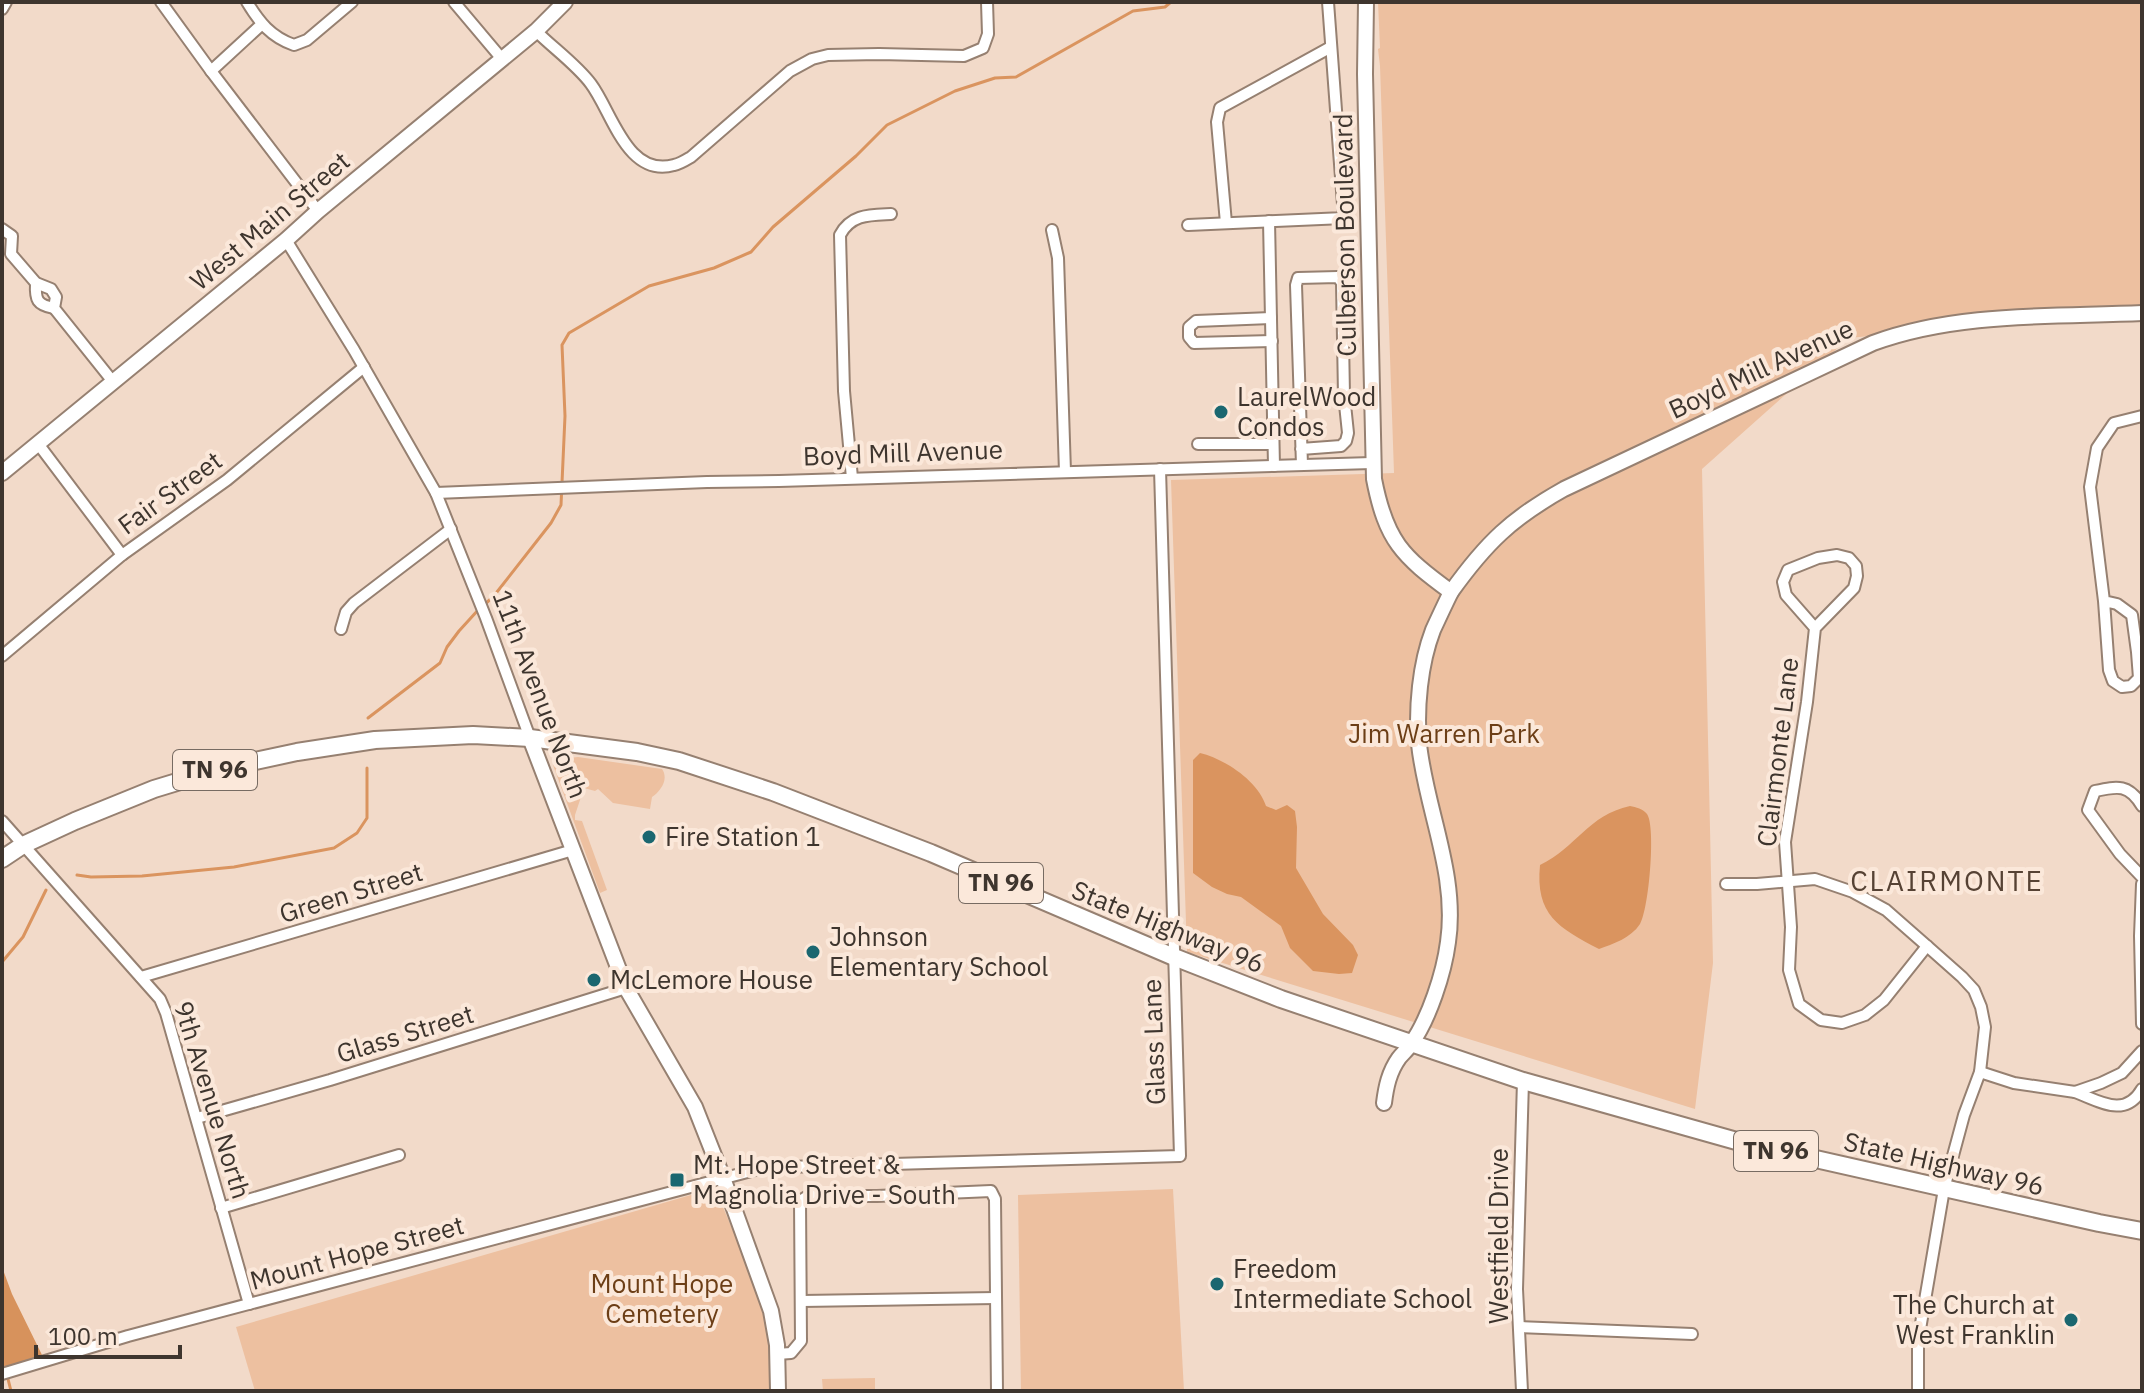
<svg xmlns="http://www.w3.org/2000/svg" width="2144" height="1393" font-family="'IBM Plex Sans',sans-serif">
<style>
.green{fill:#edc0a0}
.forest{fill:#d7925c}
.water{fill:#da945f}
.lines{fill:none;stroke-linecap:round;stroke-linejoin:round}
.stream{stroke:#da945f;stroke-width:3}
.street-casing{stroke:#968071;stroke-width:14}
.secondary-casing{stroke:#968071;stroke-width:18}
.primary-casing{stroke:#968071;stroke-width:20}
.street{stroke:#fff;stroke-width:10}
.secondary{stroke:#fff;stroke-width:14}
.primary{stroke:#fff;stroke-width:16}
.poi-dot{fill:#1b6770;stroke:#fbe8da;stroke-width:3}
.labels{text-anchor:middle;stroke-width:8;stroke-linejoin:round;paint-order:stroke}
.shield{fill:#fbe8da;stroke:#776b62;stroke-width:2}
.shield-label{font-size:24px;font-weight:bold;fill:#3e352e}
.street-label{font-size:26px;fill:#3e352e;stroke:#fbe8da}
.poi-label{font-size:26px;fill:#3e352e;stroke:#fbe8da;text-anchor:start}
.park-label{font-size:26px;fill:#6c3e16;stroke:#fbe8da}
.neighbourhood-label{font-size:28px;letter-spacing:2px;fill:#564234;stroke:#fbe8da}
</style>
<rect width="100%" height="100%" fill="#f2dac9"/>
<!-- green -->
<g class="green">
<polygon points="1378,2 2142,2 2142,310 1849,338 1702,469 1713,963 1695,1109 1187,952 1171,480 1394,473 1380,66 1378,49 1380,48"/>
<path d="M 578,757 L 662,769 C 669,779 661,791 652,797 L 650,809 L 613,803 L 598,789 L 595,791 L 584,788 L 575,815 L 575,820 L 582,821 L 607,890 L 600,893 L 553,765 L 553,762 L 560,759 Z"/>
<polygon points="715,1188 775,1331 774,1391 255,1391 236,1327"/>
<polygon points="1173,1189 1184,1391 1021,1391 1018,1195"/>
<polygon points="875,1378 875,1391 823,1391 822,1379"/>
</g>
<!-- forest -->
<polygon class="forest" points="2,1267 12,1294 43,1357 2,1368"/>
<!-- water -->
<g class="water">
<path d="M 1200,753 C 1225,759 1258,781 1266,806 L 1276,810 L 1287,805 L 1295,811 L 1297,827 L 1296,868 L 1323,914 L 1353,945 L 1358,955 L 1352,973 L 1339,974 L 1313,971 L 1290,948 L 1281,926 L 1241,897 L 1227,894 L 1212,887 L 1193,873 L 1193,760 Z"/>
<path d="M 1630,806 C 1636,807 1643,809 1647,814 C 1656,827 1649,909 1640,924 C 1631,938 1613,944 1599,949 C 1559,928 1535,915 1540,865 C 1577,847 1588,815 1630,806 Z"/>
</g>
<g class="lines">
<!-- stream -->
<g class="stream">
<polyline points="485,604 493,597 551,523 561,505 565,416 562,345 569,333 649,286 714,268 751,252 773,227 856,156 887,125 955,91 995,78 1016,77 1133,11 1165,7 1171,2"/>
<polyline points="368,718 440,663 447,647 459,631 479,609"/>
<polyline points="77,875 91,877 142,876 234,867 334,848 357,833 367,818 367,768"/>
<polyline points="2,962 23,937 46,890"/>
<polyline points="2,1355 11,1391"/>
</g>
<!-- street casing -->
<g class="street-casing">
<g id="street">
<polyline points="161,2 211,71 318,211"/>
<path d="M 247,2 C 259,22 271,37 294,45 L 307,40 L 352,2"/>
<polyline points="454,2 502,59"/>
<polyline points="2,9 6,2"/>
<path d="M 536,31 C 553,48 577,65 591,84 C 612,112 627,178 674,165 C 680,164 686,160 691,157 L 790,71 L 812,59 L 828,55 L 879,54 L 964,56 L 983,48 L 988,34 L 987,2"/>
<polyline points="211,71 261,25"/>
<polyline points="1269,221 1274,466"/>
<polyline points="1226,223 1217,122 1220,108 1331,47"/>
<polyline points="1188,225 1344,218 1328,2"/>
<polyline points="2,229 12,236 11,254 36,283 51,289 56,297 54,308 114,383"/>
<polyline points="1052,230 1058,258 1065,472"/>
<polyline points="286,240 354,350 436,493 486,618 530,738"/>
<path d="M 36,283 C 35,300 37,305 54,308"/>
<polyline points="1271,318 1196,321 1189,327 1189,337 1194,343 1272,341"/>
<polyline points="1198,444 1273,444"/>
<polyline points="39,445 122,555"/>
<path d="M 1301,449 L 1341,446 L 1346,441 L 1348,433 L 1344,395 L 1342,283 L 1338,277 L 1298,278 L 1296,285 C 1298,345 1300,405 1302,465"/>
<path d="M 852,478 L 844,391 L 840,235 C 851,214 870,215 891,214"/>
<polyline points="436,493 707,482 779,481 1372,463"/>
<polyline points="2104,601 2117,604 2132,615 2137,652 2139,678 2131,686 2122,687 2113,681 2109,670 2104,601 2090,487 2097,448 2114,423 2142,416"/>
<polyline points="1815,628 1786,595 1783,582 1788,570 1818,558 1837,555 1849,558 1856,566 1857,576 1854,588 1815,628 1807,702 1785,842 1791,927 1789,970 1799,1004 1821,1020 1842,1023 1865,1015 1884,1000 1927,946"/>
<polyline points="341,629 346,612 354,603 451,529"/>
<polyline points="2,656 122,555 227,480 364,367"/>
<path d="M 2142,806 C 2129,784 2118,786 2095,791 L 2088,810 L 2120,854 L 2142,877"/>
<polyline points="2,821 160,999 166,1013 249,1304"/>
<polyline points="1726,884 1757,884 1815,879 1853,892 1886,910 1927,946 1962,977 1974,990 1981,1007 1985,1027 1980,1072 1964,1115 1944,1189 1918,1341 1918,1391"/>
<polyline points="2142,884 2140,936 2142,1024"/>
<polyline points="141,977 573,850"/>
<polyline points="1980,1072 2014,1083 2075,1092 2101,1083 2122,1073 2142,1051"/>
<path d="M 2075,1092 C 2099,1101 2125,1119 2142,1089"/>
<polyline points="197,1118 330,1080 626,988"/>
<polyline points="221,1208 399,1155"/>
<polyline points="802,1301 996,1298"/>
<polyline points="1519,1327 1692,1334"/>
<polyline points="777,1354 791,1353 801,1341 800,1201 808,1196 877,1196 991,1191 995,1199 997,1391"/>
<polyline points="2,1374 128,1336 755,1170 785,1167 1180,1156 1160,469"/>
<polyline points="1522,1391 1517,1289 1523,1081"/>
</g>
</g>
<!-- secondary casing -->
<g class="secondary-casing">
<g id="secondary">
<path d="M 1366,2 L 1365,74 L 1374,479 C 1386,541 1402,556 1451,592 C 1445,604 1439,617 1433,630 C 1420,664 1416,708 1419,744 C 1426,810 1458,874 1448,942 C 1444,973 1429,1019 1411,1044 C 1408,1049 1403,1053 1399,1058 C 1389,1072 1386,1087 1384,1103"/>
<polyline points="2,473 286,240 318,211 536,31 565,2"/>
<path d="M 1451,592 C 1486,543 1512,518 1564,489 L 1873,343 C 1957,312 2054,317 2142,313"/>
<polyline points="530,738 626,988 695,1107 723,1178 771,1311 777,1345 778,1391"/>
</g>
</g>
<!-- primary casing -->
<g class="primary-casing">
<polyline id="primary" points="2,859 23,845 75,821 154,789 223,768 297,752 375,740 473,735 530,738 637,752 679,761 773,792 931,853 1174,957 1281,999 1523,1081 1740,1142 2099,1223 2142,1231"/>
</g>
<!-- street -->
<use href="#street" class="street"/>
<!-- secondary -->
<use href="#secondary" class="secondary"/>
<!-- primary -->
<use href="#primary" class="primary"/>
</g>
<!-- markers -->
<g class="poi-dot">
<circle cx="1221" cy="412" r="8"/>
<circle cx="649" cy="837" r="8"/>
<circle cx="813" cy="952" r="8"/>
<circle cx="594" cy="980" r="8"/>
<rect x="669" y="1172" width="16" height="16" rx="4"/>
<circle cx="1217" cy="1284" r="8"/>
<circle cx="2071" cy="1320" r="8"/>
</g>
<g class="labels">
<!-- shield labels -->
<g class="shield">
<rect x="173" y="750" width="84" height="40" rx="6"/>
<rect x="959" y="863" width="84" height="40" rx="6"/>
<rect x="1734" y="1131" width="84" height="40" rx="6"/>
</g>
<g class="shield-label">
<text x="215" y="778">TN 96</text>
<text x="1001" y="891">TN 96</text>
<text x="1776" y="1159">TN 96</text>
</g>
<!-- street labels -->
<g class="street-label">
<text transform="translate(270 221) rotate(-40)" y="9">West Main Street</text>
<text transform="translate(1345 235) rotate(-91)" y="9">Culberson Boulevard</text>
<text transform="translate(1761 369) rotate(-25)" y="9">Boyd Mill Avenue</text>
<text transform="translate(903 453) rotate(-2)" y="9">Boyd Mill Avenue</text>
<text transform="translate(170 493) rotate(-36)" y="9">Fair Street</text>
<text transform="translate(540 694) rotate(69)" y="9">11th Avenue North</text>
<text transform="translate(1778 752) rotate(-83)" y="9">Clairmonte Lane</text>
<text transform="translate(351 893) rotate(-17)" y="9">Green Street</text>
<text transform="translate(1168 927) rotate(22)" y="9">State Highway 96</text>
<text transform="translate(405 1034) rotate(-17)" y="9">Glass Street</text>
<text transform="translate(1154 1042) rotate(-92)" y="9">Glass Lane</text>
<text transform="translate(212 1100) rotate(73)" y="9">9th Avenue North</text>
<text transform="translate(1944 1164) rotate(13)" y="9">State Highway 96</text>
<text transform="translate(1499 1236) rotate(-90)" y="9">Westfield Drive</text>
<text transform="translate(357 1253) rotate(-15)" y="9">Mount Hope Street</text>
</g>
<!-- poi labels -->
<g class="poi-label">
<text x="1237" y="406">LaurelWood<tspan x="1237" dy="30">Condos</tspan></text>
<text x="665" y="846">Fire Station 1</text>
<text x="829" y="946">Johnson<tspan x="829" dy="30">Elementary School</tspan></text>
<text x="610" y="989">McLemore House</text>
<text x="693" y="1174">Mt. Hope Street &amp;<tspan x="693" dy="30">Magnolia Drive - South</tspan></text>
<text x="1233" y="1278">Freedom<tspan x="1233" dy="30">Intermediate School</tspan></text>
<text x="2055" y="1314" text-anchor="end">The Church at<tspan x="2055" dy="30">West Franklin</tspan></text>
</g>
<!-- park labels -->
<g class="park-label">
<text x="1444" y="743">Jim Warren Park</text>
<text x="662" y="1293">Mount Hope<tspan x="662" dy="30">Cemetery</tspan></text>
</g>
<!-- neighbourhood labels -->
<g class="neighbourhood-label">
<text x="1947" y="891">CLAIRMONTE</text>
</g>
</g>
<!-- border -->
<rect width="2144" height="1393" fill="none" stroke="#3e352e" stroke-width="8"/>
<!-- scale -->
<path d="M36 1345v12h144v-12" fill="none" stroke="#3e352e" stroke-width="4"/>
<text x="48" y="1345" font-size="24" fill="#3e352e" stroke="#fbe8da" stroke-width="6" paint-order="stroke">100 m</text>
</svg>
